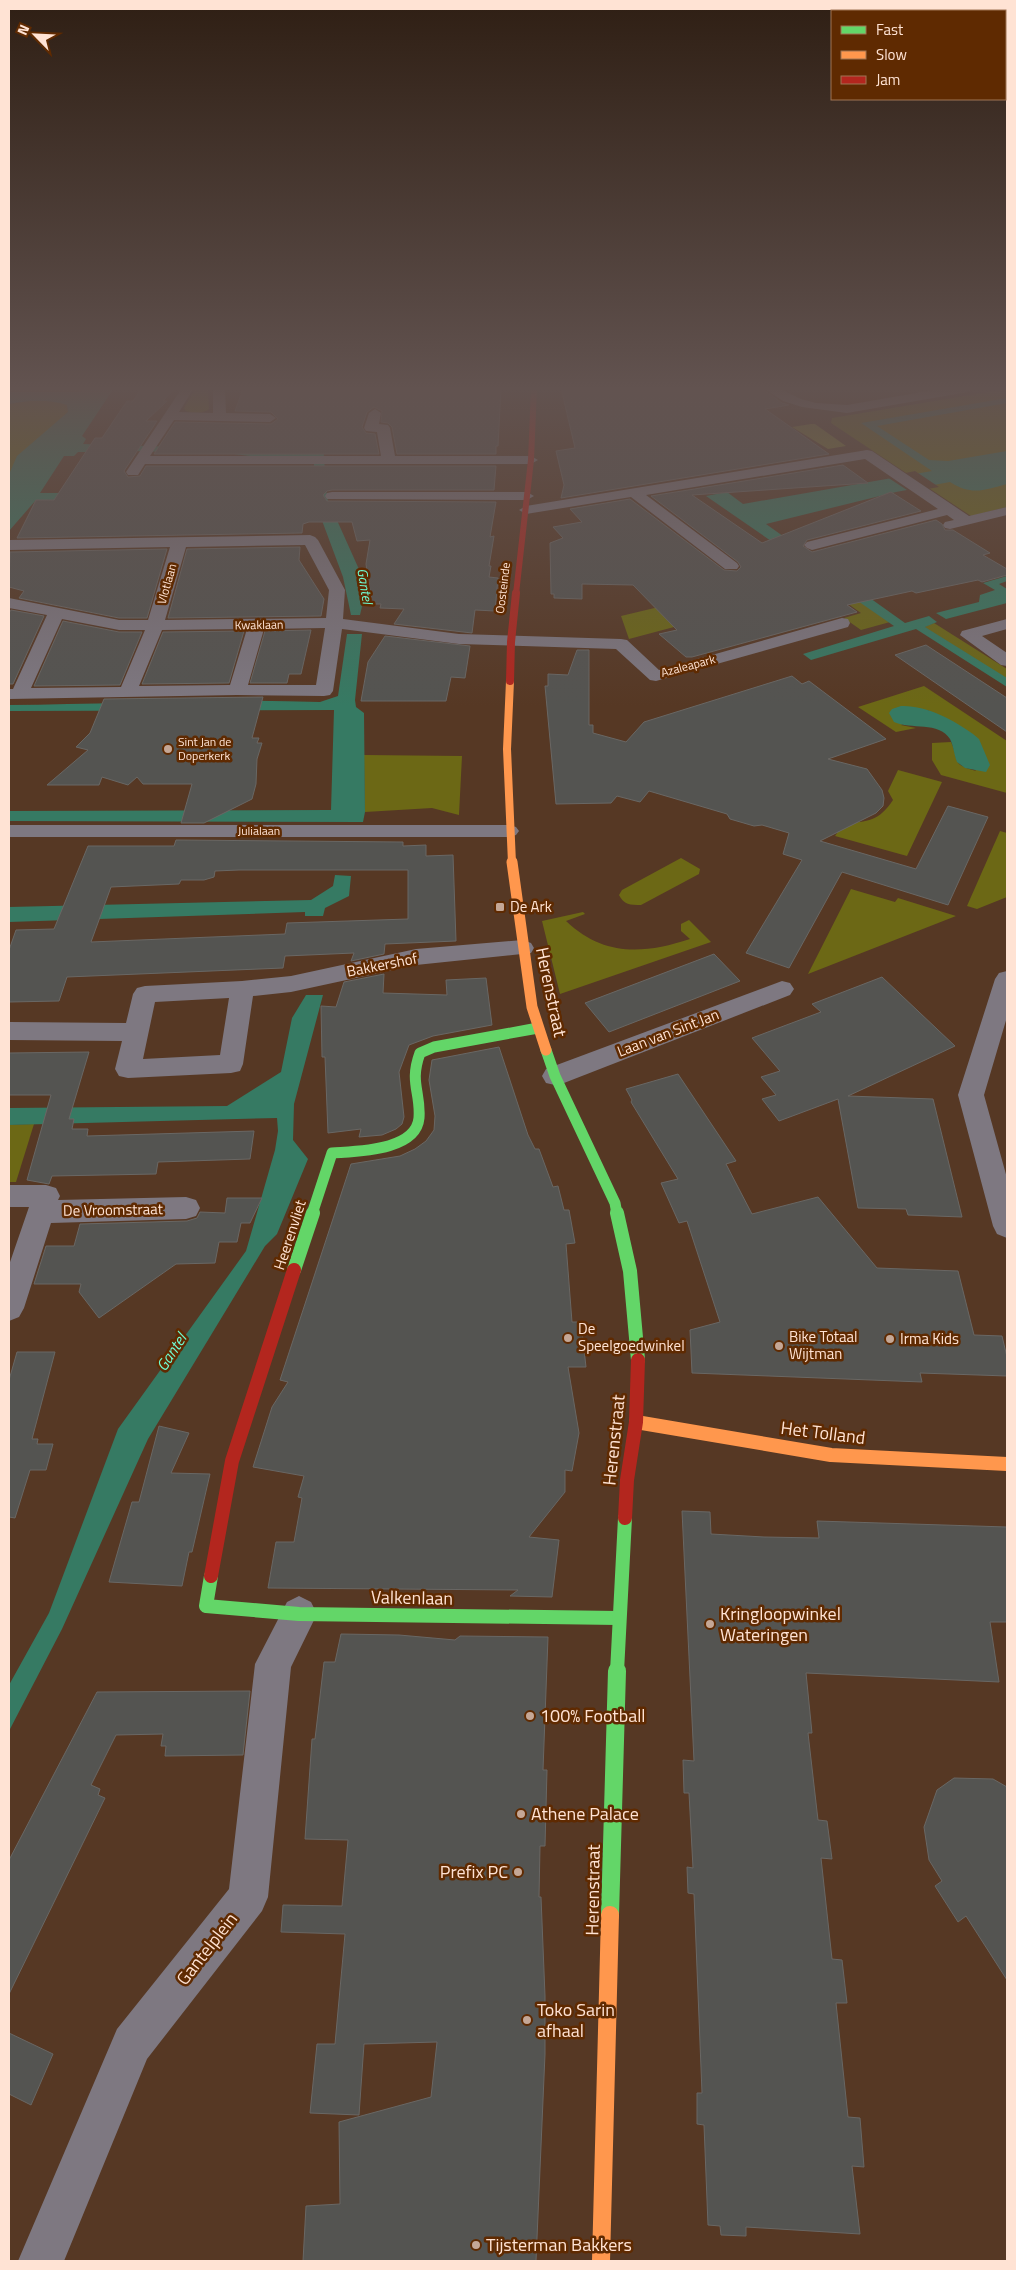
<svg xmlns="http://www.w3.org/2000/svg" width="1016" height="2270" font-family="'Titillium Web',sans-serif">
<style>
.green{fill:#6c6815}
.forest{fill:#807d2c}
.water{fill:#367a63;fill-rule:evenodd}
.pier{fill:#563824}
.building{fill:#545451;stroke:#696764;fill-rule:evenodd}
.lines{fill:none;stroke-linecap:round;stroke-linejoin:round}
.street{fill:#7e7881;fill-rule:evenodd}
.fast-far2{stroke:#63d668;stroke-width:11}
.fast-far1{stroke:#63d668;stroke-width:14}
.fast{stroke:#63d668;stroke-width:18}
.slow-far3{stroke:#ff974d;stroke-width:8}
.slow-far2{stroke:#ff974d;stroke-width:11}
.slow-far1{stroke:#ff974d;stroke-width:14}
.slow{stroke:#ff974d;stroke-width:18}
.jam-far2{stroke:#b3261e;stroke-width:6}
.jam-far1{stroke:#b3261e;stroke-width:8}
.jam{stroke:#b3261e;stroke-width:14}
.poi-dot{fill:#c4a796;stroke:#5f2a01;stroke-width:2}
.labels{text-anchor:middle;stroke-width:5;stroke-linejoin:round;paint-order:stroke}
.far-street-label{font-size:12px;fill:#ffe3d4;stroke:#5f2a01}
.far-poi-label{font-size:12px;fill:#ffe3d4;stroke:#5f2a01;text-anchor:start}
.far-water-label{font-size:14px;font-style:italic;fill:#6ffbd1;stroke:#5f2a01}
.poi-label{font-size:15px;fill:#ffe3d4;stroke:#5f2a01;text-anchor:start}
.street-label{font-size:15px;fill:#ffe3d4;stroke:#5f2a01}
.water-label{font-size:16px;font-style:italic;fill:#6ffbd1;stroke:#5f2a01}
.near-street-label{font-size:18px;fill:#ffe3d4;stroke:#5f2a01}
.near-poi-label{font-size:18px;fill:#ffe3d4;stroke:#5f2a01;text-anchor:start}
</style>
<rect width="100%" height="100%" fill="#563824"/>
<!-- green -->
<g class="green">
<polygon points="9,388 92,388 77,392 9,392"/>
<path d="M 196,388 L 208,388 L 209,409 C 202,414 194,413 186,411 L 184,408 Z"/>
<polygon points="1007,389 1007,507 971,516 831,423 832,418"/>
<polygon points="36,400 56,401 67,405 68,412 53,426 9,486 9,404"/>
<polygon points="812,568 890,622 861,630 844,618 861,613 826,588"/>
<polygon points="667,605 689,623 629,639 621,616"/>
<polygon points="934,623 1007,669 1007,679 924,627"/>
<path d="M 924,686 L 1007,741 L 1007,793 L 941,775 L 932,760 L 932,743 L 951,742 C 960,761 950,764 976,771 L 928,710 L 901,725 L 916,728 L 896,732 L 858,707 Z"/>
<polygon points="364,755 462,756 459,815 432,808 365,812"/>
<path d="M 898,770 L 942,782 L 907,856 L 835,836 L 844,823 C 868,822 879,821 893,800 L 888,791 Z"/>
<polygon points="1000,831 1007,833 1007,897 977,909 967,906"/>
<path d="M 681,858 L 700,869 L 699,874 L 641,905 C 630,905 624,905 619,895 L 622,890 Z"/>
<polygon points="851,889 895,902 898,898 956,916 808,974"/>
<path d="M 583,912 L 585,914 L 566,921 C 604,957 644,954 690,939 L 681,931 L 681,924 L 689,920 L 711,942 L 560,994 L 542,921 Z"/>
<polygon points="34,1124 16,1182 9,1182 9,1125"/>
</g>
<!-- forest -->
<polygon class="forest" points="811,424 815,424 846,446 828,449 792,427"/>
<!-- water -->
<g class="water">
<path d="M 92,388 L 114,388 L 82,436 L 86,439 L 83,444 L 301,451 L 322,431 L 327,498 L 362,576 L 363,602 L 360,615 L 351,615 L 343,577 L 314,499 L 36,500 L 9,531 L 10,472 L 17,456 L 68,412 L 67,405 C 48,399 28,400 9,404 L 9,392 L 77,392 ZM 101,450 L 234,454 L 314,464 L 315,491 L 313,493 L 40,493 L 64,456 L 74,456 L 78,452 L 98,452 Z"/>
<path d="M 1007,398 L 1007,403 L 877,426 L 929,460 L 948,461 L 1007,451 L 1007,484 C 984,490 972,496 950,482 L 896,492 L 766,524 L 905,623 L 929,616 L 937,622 L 925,627 L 1007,678 L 1007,687 L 916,629 L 811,660 L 803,654 L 894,626 L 706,496 L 727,492 L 743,504 L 932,471 L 861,423 Z"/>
<polygon points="1007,576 1007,581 999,584 1007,589 1007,603 946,619 936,613 979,602 980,595 995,590 983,583"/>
<path d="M 347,634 L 362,634 L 355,700 L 356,707 L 364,713 L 365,812 L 363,822 L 9,821 L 9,811 L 331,810 L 334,710 L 9,711 L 9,705 C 113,704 216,698 320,702 L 338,696 Z"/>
<path d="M 901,706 C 926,705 954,720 973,734 L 979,739 L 990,765 L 986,772 L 965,768 L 957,762 C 954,755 954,747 950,739 C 939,721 911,730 894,722 L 889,713 L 892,709 Z"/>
<polygon points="335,875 351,876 349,896 325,908 323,916 305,916 305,912 9,922 9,907 311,900 333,886"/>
<polygon points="306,995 323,995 294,1104 293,1140 308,1159 277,1234 265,1246 148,1439 62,1629 9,1731 9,1685 49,1613 118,1429 246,1251 275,1150 278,1131 277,1118 9,1125 9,1108 227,1106 281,1072 292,1018"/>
</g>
<!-- pier -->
<polygon class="pier" points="915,471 939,487 910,492 887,477"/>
<!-- building -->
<g class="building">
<polygon points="142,388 175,388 163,401 167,401 146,421 157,421 124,471 128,477 140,476 146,466 496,466 494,490 332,490 327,491 323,495 327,501 496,502 490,537 494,536 489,566 491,566 489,577 498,578 495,611 475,610 472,633 394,624 404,609 380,608 381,604 372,604 366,564 370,540 357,541 352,522 309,522 303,524 302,533 17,538 36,500 54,500 95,438 102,438 127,401 133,401"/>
<polygon points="257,388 501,388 498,446 496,446 496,454 397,454 392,427 388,423 381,422 382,411 374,407 367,412 362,427 366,433 375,434 379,454 154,454 175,422 271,424 278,419 271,412 235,411 243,389"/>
<polygon points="561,388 761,388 782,403 789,405 765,409 829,454 561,498 564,485 556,451 575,448"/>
<polygon points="843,465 868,483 692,495 762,543 891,492 921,511 807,540 803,546 812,552 936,520 942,524 945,530 953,530 990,553 983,555 1007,569 1007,575 982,582 978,580 916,593 912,591 847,605 857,612 692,657 686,657 659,634 677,630 633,585 582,584 582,599 554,598 554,594 551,594 550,543 563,538 553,527 582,522 570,509 630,499 724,570 737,571 741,567 738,562 651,496"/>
<polygon points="300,547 299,560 324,599 321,616 168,618 187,549"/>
<polygon points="167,549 147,618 119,618 19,598 24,591 9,587 10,552"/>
<polygon points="11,610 44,616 13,684 9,684 9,613"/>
<polygon points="63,621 119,632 142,632 120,685 34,686"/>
<polygon points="311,630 301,674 289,674 287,683 250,683 265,631"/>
<polygon points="244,631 229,683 142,684 163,632"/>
<polygon points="385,636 470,646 465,678 451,677 446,701 361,701 368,662"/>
<polygon points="926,645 1007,698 1007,732 895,655"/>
<polygon points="577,650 589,650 589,725 593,725 593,733 626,742 644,722 792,676 802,684 809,681 886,739 828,759 867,769 882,790 884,798 883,806 876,813 820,841 916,869 948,806 988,817 948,905 842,872 789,968 746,953 802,860 783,854 789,833 762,825 754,826 730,819 727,814 649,791 640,802 617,796 611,803 556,804 545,686 548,686 548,674 568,675"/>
<polygon points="263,697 252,738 259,738 257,743 262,743 257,759 256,784 252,799 204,823 181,823 192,784 143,784 137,777 128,785 102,777 99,785 47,785 88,750 76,747 90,733 104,699"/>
<path d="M 176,840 L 403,842 L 403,846 L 426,845 L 426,856 L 453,855 L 456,941 L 385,944 L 384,954 L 351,961 L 354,953 L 285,956 L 283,968 L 67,977 L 59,1001 L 9,1002 L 9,950 L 16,930 L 54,929 L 88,846 L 174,846 ZM 239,870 L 408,870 L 408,919 L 287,923 L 285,934 L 91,942 L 111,887 L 179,884 L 181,880 L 204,880 L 214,877 L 215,871 Z"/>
<polygon points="714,954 740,981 609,1032 585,1003"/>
<polygon points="384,974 383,993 447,995 446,980 486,978 492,1025 433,1036 409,1045 399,1072 404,1117 402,1124 396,1129 382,1135 359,1137 361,1129 328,1133 325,1057 322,1057 321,1006 336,1007 344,982"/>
<polygon points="882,977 955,1046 848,1096 933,1099 962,1217 908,1215 906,1209 858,1208 838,1099 779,1121 762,1099 776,1095 761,1077 780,1071 752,1038 821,1012 812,1004"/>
<polygon points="499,1047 528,1135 535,1149 539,1149 553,1187 558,1186 564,1210 569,1210 575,1243 566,1244 572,1322 581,1322 586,1367 568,1367 579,1433 572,1471 565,1470 565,1492 529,1537 559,1540 552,1597 510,1596 518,1590 268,1588 276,1542 294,1542 302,1498 298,1497 304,1476 253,1467 272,1407 288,1382 280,1380 351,1164 400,1156 415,1149 426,1141 434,1130 435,1116 429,1080 432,1060"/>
<polygon points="89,1052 69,1119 74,1119 72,1129 88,1129 87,1136 254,1131 250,1159 158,1162 156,1174 52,1176 49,1184 27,1180 51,1095 9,1095 9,1053"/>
<polygon points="678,1074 736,1161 726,1164 752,1214 818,1197 877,1268 958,1271 974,1335 1002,1336 1007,1357 1007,1376 920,1373 922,1382 692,1373 690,1330 720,1322 687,1221 679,1223 661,1183 678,1179 631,1102 632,1100 626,1089"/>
<polygon points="227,1198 262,1198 250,1223 241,1223 237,1242 219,1242 215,1263 176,1264 99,1318 79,1292 81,1284 34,1284 46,1246 74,1246 80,1224 187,1221 197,1218 200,1212 225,1213"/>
<polygon points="17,1352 55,1352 32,1439 38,1439 37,1444 53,1444 46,1470 30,1470 15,1518 9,1517 9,1380"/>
<polygon points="159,1426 189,1433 171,1473 210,1474 192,1552 189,1552 182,1586 109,1582 132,1502 139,1502"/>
<polygon points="682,1511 710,1512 711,1534 764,1537 819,1538 817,1521 1007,1527 1007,1622 990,1622 999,1682 806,1673 812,1733 808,1733 818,1820 827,1821 832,1859 821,1858 832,1959 842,1960 847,2003 836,2003 848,2117 860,2118 864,2167 852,2166 860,2234 746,2227 746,2236 721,2235 720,2226 708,2225 704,2125 697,2124 697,2093 702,2093 699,2018 694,1894 688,1893 687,1867 693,1868 689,1793 684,1793 683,1760 694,1761"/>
<polygon points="341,1634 399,1635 455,1640 460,1636 548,1637 543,1770 547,1770 545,1846 540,1846 539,1897 541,1897 545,1996 545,2054 536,2261 303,2261 306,2206 340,2204 339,2122 431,2097 437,2042 364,2044 359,2115 310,2113 317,2044 335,2044 345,1934 281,1932 283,1905 342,1906 348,1840 305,1839 312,1739 315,1739 324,1662 335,1662"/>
<polygon points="250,1691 243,1755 165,1756 166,1746 161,1746 163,1734 116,1735 91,1785 100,1789 98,1795 105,1798 9,1994 9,1860 97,1692"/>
<polygon points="954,1778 993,1779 1007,1787 1007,1980 966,1916 958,1922 935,1886 942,1881 929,1860 924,1827 937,1790"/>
<polygon points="9,2033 53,2054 31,2105 9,2094"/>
</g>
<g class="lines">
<!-- street -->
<g class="street">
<polygon points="182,388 194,388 179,412 213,413 213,388 225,388 226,413 270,414 276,418 270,422 174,420 150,456 381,456 377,432 366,431 364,428 369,413 375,409 381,413 379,424 388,425 390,428 395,456 531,456 538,460 531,464 145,464 138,475 128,475 126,472"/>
<polygon points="763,388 778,388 801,399 816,403 847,405 945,388 974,388 968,392 847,413 802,407 783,401"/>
<polygon points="867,450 872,451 969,516 1007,507 1007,515 950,529 945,528 943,525 945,522 954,520 947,515 812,550 807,548 804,545 807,542 938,509 865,459 646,495 737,563 739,566 737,569 725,569 631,497 526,514 519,510 526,506"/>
<polygon points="332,492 527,492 534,496 527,500 327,499 325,496 327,493"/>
<path d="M 310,535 L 315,537 L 318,540 L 345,590 L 343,619 L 459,634 L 621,639 L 627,640 L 659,670 L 842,618 L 848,619 L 850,623 L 848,627 L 656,681 L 650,680 L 616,649 L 459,644 L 342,629 L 333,691 L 330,695 L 324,696 L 237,695 L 9,699 L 9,689 L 13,689 L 47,615 L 9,608 L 9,598 L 119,620 L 148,620 L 170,547 L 9,550 L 9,540 ZM 305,545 L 329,590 L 326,618 L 165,620 L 186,547 ZM 62,619 L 119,630 L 145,630 L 121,687 L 31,688 ZM 325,628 L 316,685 L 248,685 L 264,629 ZM 247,629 L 230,685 L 139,686 L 162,630 Z"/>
<polygon points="1007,619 1007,629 982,636 1007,653 1007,666 1001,665 960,635 962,631"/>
<polygon points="9,825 509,825 516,827 519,831 516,835 509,837 9,837"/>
<path d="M 523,940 L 531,943 L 534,948 L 531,953 L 416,965 L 291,992 L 253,996 L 243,1064 L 240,1071 L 231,1073 L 128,1078 L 119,1076 L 115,1069 L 122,1041 L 9,1040 L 9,1022 L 126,1023 L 133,994 L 137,988 L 145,986 L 242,981 L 291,976 L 416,949 ZM 229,998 L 220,1055 L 143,1059 L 155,1002 Z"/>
<polygon points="1007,971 1007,1017 984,1095 1007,1178 1007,1238 997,1234 993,1226 958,1095 995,979 999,973"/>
<polygon points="782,981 790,983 794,989 790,995 564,1083 555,1085 546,1083 542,1076 546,1069"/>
<polygon points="9,1185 46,1185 56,1188 60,1196 58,1200 186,1197 196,1200 200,1208 196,1216 186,1219 51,1223 24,1308 19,1317 9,1321 9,1265 29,1207 9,1207"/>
<polygon points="299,1596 311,1602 317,1614 291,1667 268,1897 262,1911 147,2059 64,2261 18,2261 117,2029 229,1889 255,1664 287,1602"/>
</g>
<!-- fast-far2 -->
<g class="fast-far2">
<polyline points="546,1050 555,1076 615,1203 617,1214"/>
<path d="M 312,1214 L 332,1153 C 357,1151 416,1151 419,1118 C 421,1092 409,1083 420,1053 L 434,1047 L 538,1028"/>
</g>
<!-- fast-far1 -->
<g class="fast-far1">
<polyline points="617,1213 630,1271 638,1360"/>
<polyline points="294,1270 313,1213"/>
<polyline points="211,1576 206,1606 299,1614 618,1618"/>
<polyline points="617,1672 625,1518"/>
</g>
<!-- fast -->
<polyline class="fast" points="610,1915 617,1671"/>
<!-- slow-far3 -->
<polyline class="slow-far3" points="510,681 507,749 512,863"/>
<!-- slow-far2 -->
<polyline class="slow-far2" points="512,862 532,1007 546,1050"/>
<!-- slow-far1 -->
<polyline class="slow-far1" points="636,1422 831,1455 1007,1464"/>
<!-- slow -->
<polyline class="slow" points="601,2261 610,1915"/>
<!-- jam-far2 -->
<polyline class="jam-far2" points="516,594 531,460 534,388"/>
<!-- jam-far1 -->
<polyline class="jam-far1" points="510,681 511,642 516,593"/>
<!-- jam -->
<g class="jam">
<polyline points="625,1518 627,1480 636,1422 638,1360"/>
<polyline points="211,1576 232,1461 294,1270"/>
</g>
</g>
<!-- sky -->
<linearGradient id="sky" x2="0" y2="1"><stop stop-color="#2f1f14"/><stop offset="0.55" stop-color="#625350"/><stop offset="1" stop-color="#625350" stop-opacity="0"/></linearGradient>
<rect width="1016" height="706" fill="url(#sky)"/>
<!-- markers -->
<g class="poi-dot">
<circle cx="168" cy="749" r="5"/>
<rect x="495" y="902" width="10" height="10" rx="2.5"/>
<circle cx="568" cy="1338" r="5"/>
<circle cx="890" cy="1339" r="5"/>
<circle cx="779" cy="1346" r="5"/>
<circle cx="710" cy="1624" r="5"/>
<circle cx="530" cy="1716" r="5"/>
<circle cx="521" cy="1814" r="5"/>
<circle cx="518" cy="1872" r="5"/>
<circle cx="527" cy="2020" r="5"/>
<circle cx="476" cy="2245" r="5"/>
</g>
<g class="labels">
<!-- far-street labels -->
<g class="far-street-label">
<text transform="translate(167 584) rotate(-74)" y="4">Vlotlaan</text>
<text transform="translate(503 588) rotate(-83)" y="4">Oosteinde</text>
<text transform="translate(259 625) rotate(-1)" y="4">Kwaklaan</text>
<text transform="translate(688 666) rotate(-15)" y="4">Azaleapark</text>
<text x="259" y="835">Julialaan</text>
</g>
<!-- far-poi labels -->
<g class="far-poi-label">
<text x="178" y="746">Sint Jan de<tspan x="178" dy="14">Doperkerk</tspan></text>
</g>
<!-- far-water labels -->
<g class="far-water-label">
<text transform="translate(365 586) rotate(81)" y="5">Gantel</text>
</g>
<!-- poi labels -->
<g class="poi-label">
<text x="510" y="912">De Ark</text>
<text x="578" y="1334">De<tspan x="578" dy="17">Speelgoedwinkel</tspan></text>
<text x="789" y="1342">Bike Totaal<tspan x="789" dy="17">Wijtman</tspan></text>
<text x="900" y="1344">Irma Kids</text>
</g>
<!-- street labels -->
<g class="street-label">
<text transform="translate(382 965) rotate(-11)" y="5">Bakkershof</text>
<text transform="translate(668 1033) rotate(-21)" y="5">Laan van Sint Jan</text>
<text transform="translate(113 1210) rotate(-1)" y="5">De Vroomstraat</text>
<text transform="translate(290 1235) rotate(-72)" y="5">Heerenvliet</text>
</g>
<!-- water labels -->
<g class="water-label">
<text transform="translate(171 1352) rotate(-57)" y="6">Gantel</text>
</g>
<!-- near-street labels -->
<g class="near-street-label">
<text transform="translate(551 992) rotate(78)" y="6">Herenstraat</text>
<text transform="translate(823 1433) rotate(7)" y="6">Het Tolland</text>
<text transform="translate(614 1440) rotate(-84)" y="6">Herenstraat</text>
<text transform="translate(412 1598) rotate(1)" y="6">Valkenlaan</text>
<text transform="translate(593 1890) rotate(-89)" y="6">Herenstraat</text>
<text transform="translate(207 1949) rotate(-52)" y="6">Gantelplein</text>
</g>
<!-- near-poi labels -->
<g class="near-poi-label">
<text x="720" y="1620">Kringloopwinkel<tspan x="720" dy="21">Wateringen</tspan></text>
<text x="540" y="1722">100% Football</text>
<text x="531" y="1820">Athene Palace</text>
<text x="508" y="1878" text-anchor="end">Prefix PC</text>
<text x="537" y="2016">Toko Sarin<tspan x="537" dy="21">afhaal</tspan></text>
<text x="486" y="2251">Tijsterman Bakkers</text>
</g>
</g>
<!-- border -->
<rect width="1016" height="2270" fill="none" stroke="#ffe3d4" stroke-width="20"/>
<!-- legend -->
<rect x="831" y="10" width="175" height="90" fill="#5f2a01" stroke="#9f7455"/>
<rect x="841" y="26" width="25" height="8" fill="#63d668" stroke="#9f7455"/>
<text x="876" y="35" font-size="15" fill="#ffe3d4">Fast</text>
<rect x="841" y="51" width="25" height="8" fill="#ff974d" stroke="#9f7455"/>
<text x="876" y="60" font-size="15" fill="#ffe3d4">Slow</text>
<rect x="841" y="76" width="25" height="8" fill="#b3261e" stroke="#9f7455"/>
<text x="876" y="85" font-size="15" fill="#ffe3d4">Jam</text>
<!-- north arrow -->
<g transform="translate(35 35) rotate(294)" stroke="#5f2a01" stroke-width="4" paint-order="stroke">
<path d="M0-4L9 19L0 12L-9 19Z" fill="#ffe3d4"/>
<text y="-8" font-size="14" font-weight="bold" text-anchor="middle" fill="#ffe3d4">N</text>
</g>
</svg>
